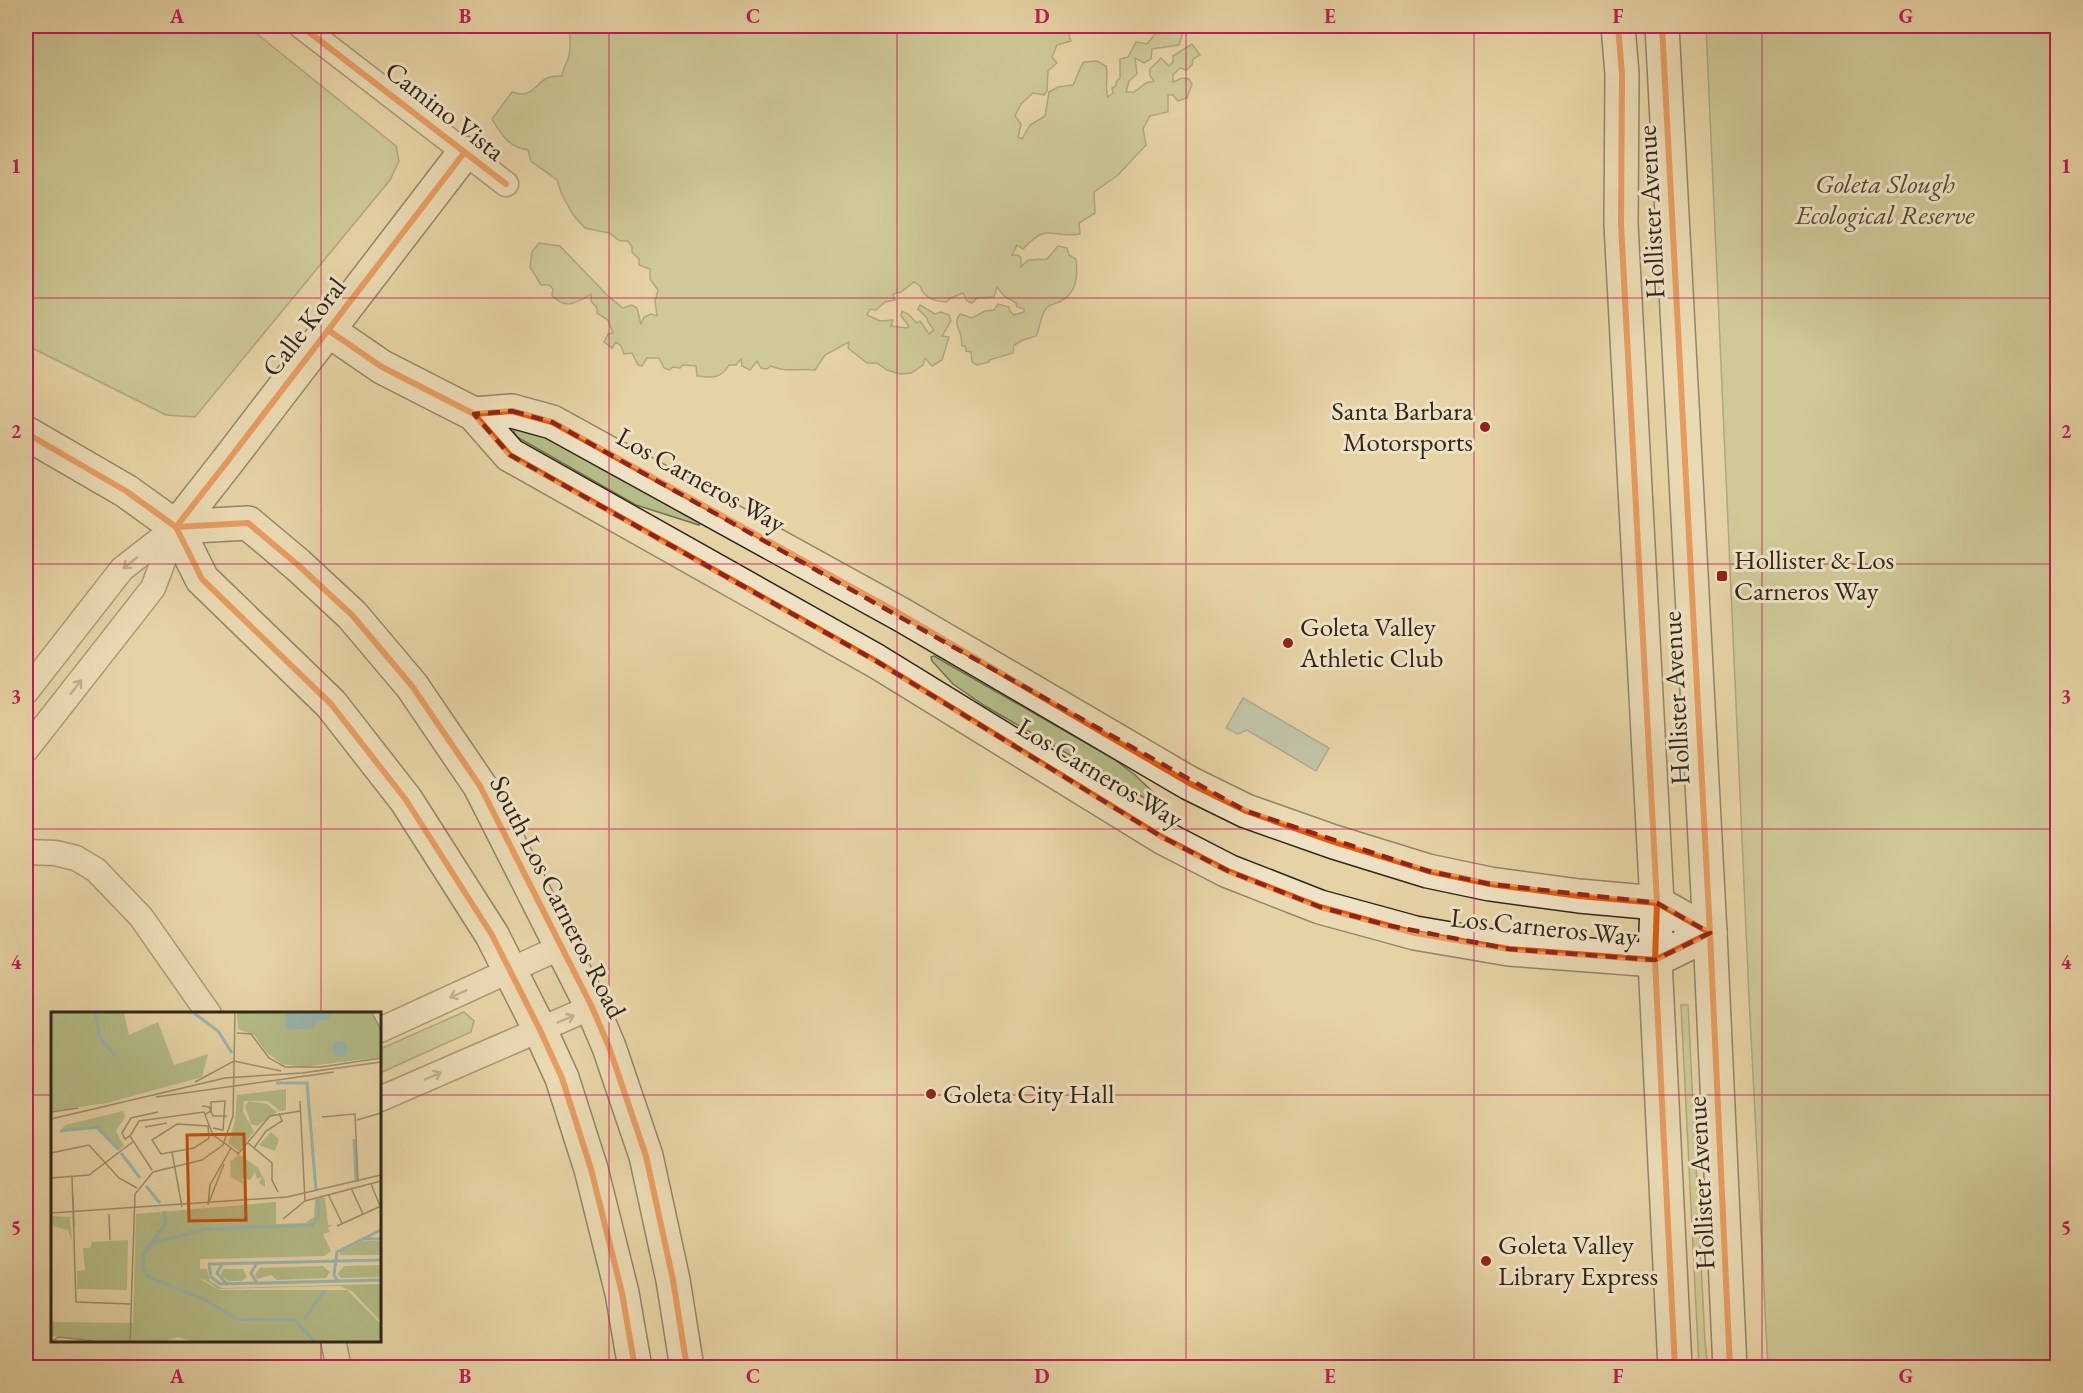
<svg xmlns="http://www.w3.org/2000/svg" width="2083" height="1393" font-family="'EB Garamond',serif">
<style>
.green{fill:#b4bc87;stroke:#727152;stroke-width:1.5}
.water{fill:#99b6b0;stroke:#6f7c75;stroke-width:1.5}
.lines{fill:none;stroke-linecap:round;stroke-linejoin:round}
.street-casing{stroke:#5e513e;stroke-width:27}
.secondary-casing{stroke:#30261c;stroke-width:36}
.street{stroke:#efe2c4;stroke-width:24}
.secondary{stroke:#efe2c4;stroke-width:33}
.cycleway-casing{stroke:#efe2c4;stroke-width:10}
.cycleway{stroke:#e8590c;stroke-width:6}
.oneway{stroke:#908470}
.marked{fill:none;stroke:#8f2418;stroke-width:4.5;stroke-dasharray:12 8;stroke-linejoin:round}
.grid{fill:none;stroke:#c2185b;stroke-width:1.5;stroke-opacity:0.55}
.poi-dot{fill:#8f2418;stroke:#efe2c4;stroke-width:2}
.labels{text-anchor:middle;stroke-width:6;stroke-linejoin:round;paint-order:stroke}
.street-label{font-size:27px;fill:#30261c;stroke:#efe2c4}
.park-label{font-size:27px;font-style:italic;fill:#514c37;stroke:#efe2c4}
.poi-label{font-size:27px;fill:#30261c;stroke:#efe2c4;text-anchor:start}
.inset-river{fill:none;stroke:#99b6b0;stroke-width:3}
.inset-road{fill:none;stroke:#9d8e6e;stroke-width:1.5}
.view{fill:#c34f0f;fill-opacity:0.15;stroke:#c34f0f;stroke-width:3}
.inset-edge{fill:none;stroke:#30261c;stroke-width:3}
.neatline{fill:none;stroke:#c2185b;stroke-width:2}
.grid-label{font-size:20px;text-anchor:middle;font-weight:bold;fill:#c2185b}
</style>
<rect width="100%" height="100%" fill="#e6d3a5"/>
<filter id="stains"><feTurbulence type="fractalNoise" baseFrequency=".00333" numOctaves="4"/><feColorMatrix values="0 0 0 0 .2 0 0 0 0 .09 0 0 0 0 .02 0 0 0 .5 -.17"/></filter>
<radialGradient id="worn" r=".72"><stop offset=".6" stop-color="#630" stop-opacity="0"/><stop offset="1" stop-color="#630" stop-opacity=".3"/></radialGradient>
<!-- green -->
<g class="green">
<polygon points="26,26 247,26 396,146 399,161 390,180 195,417 166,415 26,345"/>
<path d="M 565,26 L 1072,26 L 1073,28 L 1069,35 L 1071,41 L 1057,45 L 1052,57 L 1057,63 L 1048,71 L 1047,91 L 1044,95 L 1033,93 L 1021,104 L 1015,116 L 1021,124 L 1018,137 L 1022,139 L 1030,125 L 1045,116 L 1049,92 L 1058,87 L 1073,85 C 1078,77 1078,69 1084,62 L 1097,61 L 1106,66 C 1109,76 1104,86 1108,97 L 1113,93 L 1112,88 L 1116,86 L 1116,82 L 1120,78 L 1120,59 L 1128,57 L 1136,42 L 1147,44 L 1155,34 L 1162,30 L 1163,26 L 1185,26 L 1179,45 L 1152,49 L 1151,59 L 1144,63 L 1135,58 L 1137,74 L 1129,81 L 1126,92 L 1134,92 L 1146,83 L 1154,81 L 1150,76 L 1150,69 L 1161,58 L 1169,66 L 1173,62 L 1173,56 L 1192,44 L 1200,55 L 1193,59 L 1192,65 L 1186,70 L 1180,68 L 1173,75 L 1173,82 L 1182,78 L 1189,79 L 1192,84 L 1187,98 L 1178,101 L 1173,95 L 1168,95 L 1168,112 L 1150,116 L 1143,129 L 1146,145 L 1118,175 L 1094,192 L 1095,213 L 1079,223 L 1080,234 C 1049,239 1049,221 1023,249 L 1017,245 L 1012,255 L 1018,255 L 1021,258 L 1021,267 L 1028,260 L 1047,259 L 1058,246 L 1067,248 L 1069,255 L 1076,259 C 1078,274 1077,293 1061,301 C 1056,304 1049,304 1045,310 C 1040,318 1040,328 1036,336 L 1023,340 L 1014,345 L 1013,353 L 989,360 L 989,362 L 977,365 L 972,362 L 971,352 L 966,351 L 965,346 L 962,346 C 961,343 962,340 961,336 C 959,327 953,324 960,314 L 972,318 L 985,311 L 994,310 L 998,304 L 1009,307 L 1009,310 L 1014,315 L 1024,312 L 1024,309 L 1017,307 L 1016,303 L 1004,296 L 997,287 L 994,297 L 977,298 L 972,303 L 967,301 L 963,293 L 951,298 L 946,302 C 934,301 924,298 920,286 L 914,282 L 901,292 L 893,294 L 895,300 L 885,302 L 876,310 L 870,309 L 867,315 L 880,321 L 893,320 L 891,326 L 907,328 L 909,326 L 901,316 L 902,311 L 908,314 L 917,323 L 920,321 L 929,334 L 934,330 L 928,322 L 927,318 L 918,309 L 920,305 L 935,314 L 941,312 L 949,315 L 951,321 L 942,336 L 949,337 L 942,360 L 932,366 L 925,358 L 923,365 L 911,373 L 900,374 L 887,370 L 877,363 L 867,363 L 848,348 L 849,342 L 825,355 L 815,370 C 798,368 786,373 771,366 L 767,369 L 761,368 L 757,361 L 750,370 L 742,366 L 741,359 L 736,365 L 729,365 C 721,379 711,378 697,376 L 696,366 L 683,365 L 680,368 L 673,367 L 669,370 L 664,368 L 659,358 L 647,358 L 642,366 L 638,365 L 632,353 L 624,354 L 621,346 L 616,342 L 612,348 L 604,342 L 608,334 L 613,333 L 608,320 L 597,313 L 597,308 L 591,301 L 591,294 C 578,303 564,310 552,295 L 553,289 L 549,285 L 541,285 L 530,267 L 532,252 L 539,243 L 560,246 L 608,296 L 623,308 L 632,305 L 637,308 L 641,324 L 644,317 L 651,314 L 657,316 L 655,301 L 658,290 L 650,279 L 650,269 L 639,265 L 639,259 L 632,252 L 632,247 L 628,241 L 620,241 L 609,233 L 585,228 L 574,216 L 562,195 L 557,180 L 531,161 L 528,150 C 508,147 502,135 492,119 L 512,92 C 532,99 533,86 547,78 C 551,76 557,76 562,76 C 563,68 567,63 569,56 C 571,48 570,41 570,33 L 564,28 Z"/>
<polygon points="1706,26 2057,26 2057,1367 1768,1367 1749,997"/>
<polygon points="523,424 703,518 699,525 636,505 517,437 514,432 514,428"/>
<polygon points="934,656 1114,759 1135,775 1158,797 1159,802 1153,803 985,706 953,684 932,661 931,657"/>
<polygon points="1681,1005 1688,1005 1705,1342 1708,1367 1699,1367"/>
<polygon points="464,1012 474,1021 471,1032 380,1073 380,1049"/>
</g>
<!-- water -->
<polygon class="water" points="1243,698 1329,748 1316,771 1247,730 1238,734 1226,728"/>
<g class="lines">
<!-- street casing -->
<g class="street-casing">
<g id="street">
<polyline points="301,26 506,184"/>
<polyline points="26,692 122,569 176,527"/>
<polyline points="26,750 153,588 176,527"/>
<polyline points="26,852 55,853 76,858 96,870 141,917 209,1014"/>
<polyline points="380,1030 561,947"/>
<polyline points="380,1099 592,1007"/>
<polyline points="333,1340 339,1368"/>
</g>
</g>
<!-- secondary casing -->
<g class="secondary-casing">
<g id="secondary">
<polyline points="1618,26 1622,74 1621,224 1657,903 1655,960 1675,1368"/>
<polyline points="1662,26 1710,933 1730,1368"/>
<polyline points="328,330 382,367 474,414 510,455 876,661 1162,837 1228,871 1320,907 1386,925 1415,933 1509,949 1655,960 1710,933"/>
<polyline points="474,414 512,411 552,422 902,615 1189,783 1246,811 1334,842 1428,871 1490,884 1579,896 1657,903 1710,933"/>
<polyline points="26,433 126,491 176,527 202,579 331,704 406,800 492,935 540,1030 562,1078 591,1169 622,1293 635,1368"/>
<polyline points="176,527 248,523 298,565 352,615 412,686 480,786 592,1007 609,1047 646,1156 673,1280 687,1368"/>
<polyline points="176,527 227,462 464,153"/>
</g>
</g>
<!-- street -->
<use href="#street" class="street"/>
<!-- secondary -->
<use href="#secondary" class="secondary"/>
<!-- cycleway casing -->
<g class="cycleway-casing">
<g id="cycleway">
<polyline points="301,26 506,184"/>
<polyline points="1618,26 1622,74 1621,224 1657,903 1655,960 1675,1368"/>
<polyline points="1662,26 1710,933 1730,1368"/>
<polyline points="328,330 382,367 474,414 510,455 876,661 1162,837 1228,871 1320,907 1386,925 1415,933 1509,949 1655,960 1710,933"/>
<polyline points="474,414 512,411 552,422 902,615 1189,783 1246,811 1334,842 1428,871 1490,884 1579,896 1657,903 1710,933"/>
<polyline points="26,433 126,491 176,527 202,579 331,704 406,800 492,935 540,1030 562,1078 591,1169 622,1293 635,1368"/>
<polyline points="176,527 248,523 298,565 352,615 412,686 480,786 592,1007 609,1047 646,1156 673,1280 687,1368"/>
<polyline points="176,527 227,462 464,153"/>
</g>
</g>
<!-- cycleway -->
<use href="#cycleway" class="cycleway"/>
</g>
<!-- one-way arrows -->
<defs><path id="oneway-shaft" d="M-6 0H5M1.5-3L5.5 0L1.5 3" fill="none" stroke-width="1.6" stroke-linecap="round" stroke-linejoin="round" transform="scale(1.5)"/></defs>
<g class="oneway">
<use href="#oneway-shaft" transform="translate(130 563) rotate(141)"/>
<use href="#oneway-shaft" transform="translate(76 687) rotate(-52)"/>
<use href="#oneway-shaft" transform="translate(458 994) rotate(156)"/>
<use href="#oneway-shaft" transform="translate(566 1019) rotate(-23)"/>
<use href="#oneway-shaft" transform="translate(433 1076) rotate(-23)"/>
</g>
<!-- marked area -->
<path d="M0 0H2083V1393H0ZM 512,411 L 552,422 L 1246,811 L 1428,871 L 1490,884 L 1657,903 L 1710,933 L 1655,960 L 1509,949 L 1386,925 L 1320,907 L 1228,871 L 1162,837 L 876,661 L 510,455 L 474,414 Z" fill="#e6d3a5" fill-opacity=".55" fill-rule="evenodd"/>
<path class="marked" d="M 512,411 L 552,422 L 1246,811 L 1428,871 L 1490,884 L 1657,903 L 1710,933 L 1655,960 L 1509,949 L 1386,925 L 1320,907 L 1228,871 L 1162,837 L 876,661 L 510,455 L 474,414 Z"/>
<!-- grid -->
<path class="grid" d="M 321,26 L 321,1014M 609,26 L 609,1368M 897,26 L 897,1368M 1186,26 L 1186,1368M 1474,26 L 1474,1368M 1762,26 L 1762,1368M 26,298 L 2058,298M 26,564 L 2058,564M 26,829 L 2058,829M 26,1095 L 52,1095M 380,1095 L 2058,1095M 321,1340 L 321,1368"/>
<!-- markers -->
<g class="poi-dot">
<circle cx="1485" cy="427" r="6"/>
<rect x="1716" y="570" width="12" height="12" rx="3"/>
<circle cx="1288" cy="643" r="6"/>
<circle cx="931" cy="1094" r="6"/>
<circle cx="1486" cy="1261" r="6"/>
</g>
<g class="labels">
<!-- street labels -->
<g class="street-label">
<text transform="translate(445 111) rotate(38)" y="9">Camino Vista</text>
<text transform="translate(1651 212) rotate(-93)" y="9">Hollister Avenue</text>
<text transform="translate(304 327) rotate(-52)" y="9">Calle Koral</text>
<text transform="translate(701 480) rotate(29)" y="9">Los Carneros Way</text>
<text transform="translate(1676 698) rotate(-93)" y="9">Hollister Avenue</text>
<text transform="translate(1100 773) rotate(31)" y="9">Los Carneros Way</text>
<text transform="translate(558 897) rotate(63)" y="9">South Los Carneros Road</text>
<text transform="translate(1544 927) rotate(6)" y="9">Los Carneros Way</text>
<text transform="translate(1701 1183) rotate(-93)" y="9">Hollister Avenue</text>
</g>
<!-- park labels -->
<g class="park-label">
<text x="1885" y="193">Goleta Slough<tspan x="1885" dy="31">Ecological Reserve</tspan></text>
</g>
<!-- poi labels -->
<g class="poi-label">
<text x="1473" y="420" text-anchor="end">Santa Barbara<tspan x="1473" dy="31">Motorsports</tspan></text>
<text x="1734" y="569">Hollister &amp; Los<tspan x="1734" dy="31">Carneros Way</tspan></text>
<text x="1300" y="636">Goleta Valley<tspan x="1300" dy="31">Athletic Club</tspan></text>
<text x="943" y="1103">Goleta City Hall</text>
<text x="1498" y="1254">Goleta Valley<tspan x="1498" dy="31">Library Express</tspan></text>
</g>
</g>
<!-- overview -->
<g transform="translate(51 1012)">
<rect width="330" height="330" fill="#e6d3a5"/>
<path d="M 0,1 L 73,1 L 78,23 L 107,10 L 123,53 L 157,42 L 151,65 L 56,91 L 0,99 ZM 186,1 L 320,1 L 330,19 L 330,45 L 251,55 L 231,52 L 216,41 L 203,23 L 187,17 ZM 235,77 L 235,98 L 229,99 L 217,89 L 193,89 L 192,100 L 203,119 L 188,139 L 177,131 L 184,109 L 186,83 ZM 198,89 L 216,92 L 226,100 L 206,114 L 200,112 L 194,94 ZM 72,99 L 74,105 L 65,119 L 73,134 L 67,139 L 45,117 L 9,120 L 14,113 ZM 220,120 L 228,127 L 224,139 L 208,133 ZM 189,143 L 207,156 L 214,169 L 214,175 L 208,171 L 211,165 L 206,167 L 204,160 L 199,168 L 191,166 L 192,172 L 180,165 L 179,149 ZM 270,185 L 274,186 L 277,213 L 281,213 L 277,216 L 279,220 L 272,222 L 280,239 L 273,244 L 149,247 L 149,257 L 156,257 L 159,269 L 171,276 L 330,272 L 330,310 L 302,280 L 289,274 L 167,277 L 154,268 L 149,267 L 168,278 L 296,278 L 330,312 L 330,329 L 140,329 L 127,325 L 115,329 L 52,329 L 0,324 L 0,310 L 82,311 L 85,202 L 225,190 L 225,212 L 254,211 L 263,205 L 264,187 ZM 0,204 L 19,205 L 21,229 L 17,218 L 1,214 ZM 77,228 L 76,278 L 26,277 L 26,259 L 34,258 L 32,236 L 39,236 L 41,230 ZM 310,229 L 330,229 L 330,243 L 289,243 L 289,239 ZM 330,253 L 330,265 L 290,266 L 286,262 L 293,254 ZM 272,254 L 279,260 L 275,266 L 226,268 L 220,263 L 206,267 L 204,262 L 209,256 ZM 172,257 L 192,257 L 196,265 L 191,269 L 177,269 L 170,263 Z" fill="#b4bc87"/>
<path d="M 235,1 L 281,1 L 278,7 L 268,9 L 259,17 L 234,17 ZM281 37a8 8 0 1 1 16 0a8 8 0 1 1-16 0Z" fill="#99b6b0"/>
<path class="inset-river" d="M 44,1 L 49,26 L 65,45M 143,1 L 167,19 L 181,41M 225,71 L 256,71 L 265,178M 9,119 L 46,115 L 67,137M 303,127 L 305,168M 70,141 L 89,166M 95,174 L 109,191M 113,199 L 115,211 L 92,243 L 92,256 L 97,265 L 153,287 L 186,307 L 244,308 L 263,329M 311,227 L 330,227M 100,231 L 156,217 L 261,213 L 268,205 L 267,188M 206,251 L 200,261 L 206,271M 157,252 L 330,248M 158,252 L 160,265 L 169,272 L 330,268M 171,252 L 166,261 L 176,272M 287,269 L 283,263 L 286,240 L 330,218M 253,308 L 273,279"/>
<path class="inset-road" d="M 321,1 L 330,18M 186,21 L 200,22 L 218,46 L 234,55 L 270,55 L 330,46M 144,70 L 183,49 L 230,59M 105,85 L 283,60M 249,89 L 254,189M 151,94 L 158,95 L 162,104 L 176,104M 0,100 L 27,96M 155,102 L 160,99 L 160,90 L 174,89 L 172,118 L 162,116M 271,105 L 304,102 L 307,170M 0,107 L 174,66 L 251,61 L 330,50M 306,108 L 330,101M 126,112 L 157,114 L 158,126 L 143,136 L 110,142 L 101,128 ZM 94,115 L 116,111M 79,124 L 74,127 L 71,121 L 80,106 L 107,100M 172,130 L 188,142M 203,136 L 197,131 L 221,151 L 221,168 L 227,180M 203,136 L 215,119 L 231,109 L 228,101M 121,140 L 131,195M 0,141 L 38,133 L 68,166 L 86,176M 186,143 L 219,104 L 249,99M 101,158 L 79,124 L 88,109 L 153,100 L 162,123 L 172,130M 21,165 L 25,290 L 79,292M 0,166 L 38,163 L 83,129M 320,172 L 329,194M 300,176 L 312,202M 277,182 L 291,211M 22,183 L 23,214M 158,190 L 173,152M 157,193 L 159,173 L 180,136M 0,201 L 236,185 L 330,163M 58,202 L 59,228M 232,207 L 254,189 L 330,169M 286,214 L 330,194M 1,329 L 8,325 L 43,329M 79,329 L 84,182 L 102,160 L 151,148 L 172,133 L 182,104 L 184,1"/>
<path class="view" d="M 193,122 L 195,208 L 138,209 L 136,123 Z"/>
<rect width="330" height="330" class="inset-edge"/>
</g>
<!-- margin -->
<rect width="2083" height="1393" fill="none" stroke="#e6d3a5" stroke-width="66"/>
<rect x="33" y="33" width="2017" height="1327" class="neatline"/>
<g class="grid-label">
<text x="177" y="23">A</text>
<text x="465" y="23">B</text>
<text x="753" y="23">C</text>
<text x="1042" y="23">D</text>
<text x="1330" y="23">E</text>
<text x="1618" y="23">F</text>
<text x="1906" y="23">G</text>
<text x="16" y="173">1</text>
<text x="2066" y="173">1</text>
<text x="16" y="438">2</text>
<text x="2066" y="438">2</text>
<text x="16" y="703">3</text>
<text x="2066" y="703">3</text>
<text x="16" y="969">4</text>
<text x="2066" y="969">4</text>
<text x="16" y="1234">5</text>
<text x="2066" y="1234">5</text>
<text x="177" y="1383">A</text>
<text x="465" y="1383">B</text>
<text x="753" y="1383">C</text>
<text x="1042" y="1383">D</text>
<text x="1330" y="1383">E</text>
<text x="1618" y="1383">F</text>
<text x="1906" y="1383">G</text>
</g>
<rect width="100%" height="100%" filter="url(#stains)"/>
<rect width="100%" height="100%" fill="url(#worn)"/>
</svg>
